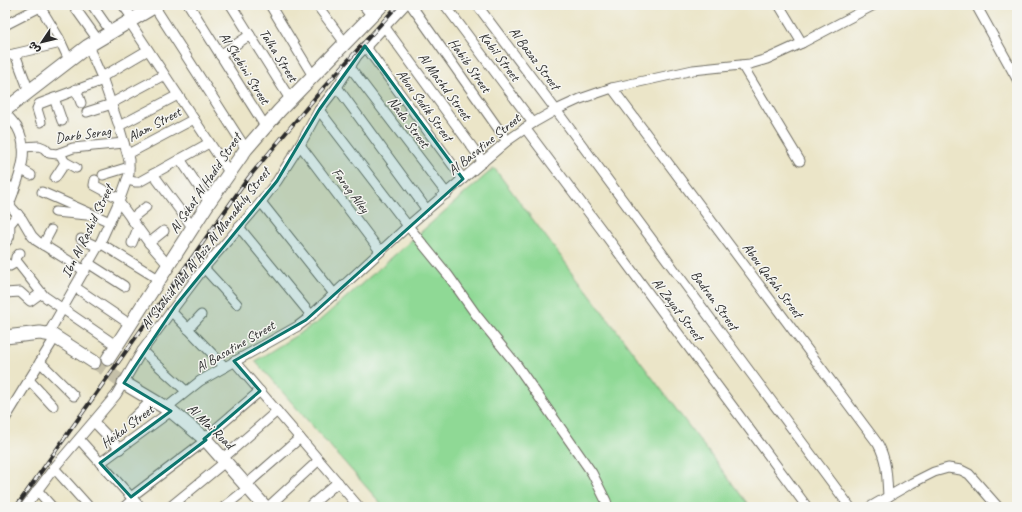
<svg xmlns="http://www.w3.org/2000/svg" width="1022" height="512" font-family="Caveat,'Playpen Sans Arabic',sans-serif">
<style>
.green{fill:#8fd995;stroke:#5d8260}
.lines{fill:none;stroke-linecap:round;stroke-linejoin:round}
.secondary-tunnel{stroke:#c5c0a9;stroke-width:13;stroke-dasharray:13 6;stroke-linecap:butt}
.street-casing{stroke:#6e6c62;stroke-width:11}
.secondary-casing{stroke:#6e6c62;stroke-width:15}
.street{stroke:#fff;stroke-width:9}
.secondary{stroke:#fff;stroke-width:13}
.rail-casing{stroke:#2b2b2b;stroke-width:4}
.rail{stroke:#f6f6f2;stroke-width:2.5;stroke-dasharray:8;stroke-linecap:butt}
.marked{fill:#0f766e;fill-opacity:0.2;stroke:#0f766e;stroke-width:3;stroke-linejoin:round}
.labels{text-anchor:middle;stroke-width:3;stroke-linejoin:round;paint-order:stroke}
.street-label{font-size:14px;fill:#2b2b2b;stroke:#f6f6f2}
</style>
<rect width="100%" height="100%" fill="#f6f6f2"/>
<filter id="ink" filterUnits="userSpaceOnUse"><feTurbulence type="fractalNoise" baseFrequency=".025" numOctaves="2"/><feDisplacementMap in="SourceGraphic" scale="8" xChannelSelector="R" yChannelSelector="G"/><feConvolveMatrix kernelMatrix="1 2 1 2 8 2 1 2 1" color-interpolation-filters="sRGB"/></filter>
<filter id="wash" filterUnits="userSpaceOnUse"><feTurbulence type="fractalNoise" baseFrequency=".012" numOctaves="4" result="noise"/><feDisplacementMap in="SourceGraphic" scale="16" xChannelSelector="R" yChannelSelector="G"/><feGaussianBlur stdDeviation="0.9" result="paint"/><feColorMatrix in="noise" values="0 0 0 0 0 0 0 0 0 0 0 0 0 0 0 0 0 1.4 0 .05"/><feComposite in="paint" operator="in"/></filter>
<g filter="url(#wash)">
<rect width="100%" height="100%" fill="#ebe5c8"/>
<!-- green -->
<polygon class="green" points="494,168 750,507 384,507 255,361 318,322"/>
</g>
<g filter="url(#ink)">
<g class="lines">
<!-- secondary-tunnel -->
<polyline class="secondary-tunnel" points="94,362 124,383"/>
<!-- street casing -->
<g class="street-casing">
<g id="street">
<polyline points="39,5 59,38 69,60"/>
<polyline points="73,5 98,40"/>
<polyline points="92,5 111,32"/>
<polyline points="123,5 133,19"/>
<polyline points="189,5 265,126"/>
<polyline points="231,5 290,99"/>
<polyline points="270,5 313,76"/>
<polyline points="317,5 345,43"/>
<polyline points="363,5 372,16"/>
<polyline points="411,5 507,141"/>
<polyline points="445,5 533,123"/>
<polyline points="477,5 556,110 850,507"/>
<polyline points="779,5 802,43"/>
<polyline points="976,5 1017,79"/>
<polyline points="5,6 7,5"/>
<polyline points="154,6 246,149"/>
<polyline points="129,21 229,172"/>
<polyline points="5,25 40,7"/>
<polyline points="384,26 483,162"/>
<polyline points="365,46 463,179"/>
<polyline points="15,54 29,91"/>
<polyline points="220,55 250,35"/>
<polyline points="5,56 61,43"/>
<polyline points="742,65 800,161"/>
<polyline points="350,67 447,194"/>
<polyline points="102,77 148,50"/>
<polyline points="337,87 427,210"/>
<path d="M 612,88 L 878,444 C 887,460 887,478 888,497"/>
<polyline points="76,89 81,103"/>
<polyline points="54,98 62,121"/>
<polyline points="112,103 164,75"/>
<polyline points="319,110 408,226 448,275 477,316 516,364 592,473 606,501 608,507"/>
<polyline points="87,112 112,104"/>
<path d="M 5,113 C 9,117 13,122 17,127 C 31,152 19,177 10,202 L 11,207 L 22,219 L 32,236 L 37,241 L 85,271"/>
<polyline points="41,122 37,109 39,104 103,80"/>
<polyline points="119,126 178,95"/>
<polyline points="525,128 601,229 807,507"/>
<polyline points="300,145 380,251"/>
<polyline points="23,147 39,146 44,148 49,153 57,154 73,148 124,143"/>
<polyline points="128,154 194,119"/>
<polyline points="180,159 209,202"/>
<polyline points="65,162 76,168"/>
<polyline points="22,170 31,175"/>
<polyline points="153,174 193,228"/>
<polyline points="103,175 129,167"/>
<polyline points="55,178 65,163 60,153"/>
<polyline points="95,180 94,185 120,199"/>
<polyline points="127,180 135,182 139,182 209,143"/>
<polyline points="5,181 13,193"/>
<polyline points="42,192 110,222"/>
<polyline points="119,202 149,243 169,266"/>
<polyline points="261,202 335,295"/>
<polyline points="55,212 87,215"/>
<polyline points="131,219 146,207"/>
<polyline points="239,227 311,315"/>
<polyline points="81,239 98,247"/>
<path d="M 5,243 C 12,237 9,232 10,224 L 18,214"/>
<polyline points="100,243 160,280"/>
<polyline points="132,243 138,228"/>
<polyline points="149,243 164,231"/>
<polyline points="43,245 51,230"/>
<polyline points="5,262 10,266 15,263 18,263 44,296 117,346"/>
<polyline points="15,263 16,257 20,253"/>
<polyline points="88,263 124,286"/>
<polyline points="204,268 237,304"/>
<polyline points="75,287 131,325"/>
<polyline points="5,293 20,292 30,301 41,293"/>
<polyline points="171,311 225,367"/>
<polyline points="188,329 201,315"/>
<polyline points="48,334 100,243 120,199 129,174 129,160 119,126 103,80 88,46"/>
<polyline points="142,351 186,391"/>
<polyline points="234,361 359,507"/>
<polyline points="40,362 74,396"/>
<polyline points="29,380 53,406"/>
<polyline points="166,408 200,381 298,326 306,320 408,226 507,141 533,123 556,110 580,99 612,88 693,70 750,64 767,59 802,43 874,5"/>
<polyline points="5,419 56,336"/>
<polyline points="131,420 152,400"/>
<polyline points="94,422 120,449"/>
<polyline points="79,439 140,507"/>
<polyline points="204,439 260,391"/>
<polyline points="222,459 277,411"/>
<polyline points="100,463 171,411"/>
<polyline points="54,468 89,507"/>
<polyline points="246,485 300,438"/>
<polyline points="37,490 52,507"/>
<polyline points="131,497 206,440"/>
<polyline points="25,507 54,468 116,395 142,351 176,305 204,268 261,202 277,181 300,145 319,110 337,87 357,56 405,5"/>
<polyline points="124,507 133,499"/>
<polyline points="170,507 225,462"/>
<polyline points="224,507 248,488"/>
<polyline points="268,507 319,460"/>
<polyline points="309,507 338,482"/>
<polyline points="870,507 912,483 934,472 948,468 961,470 969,474 998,507"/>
</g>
</g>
<!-- secondary casing -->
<g class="secondary-casing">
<g id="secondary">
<polyline points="5,110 88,46 157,5"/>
<polyline points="5,337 40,333 52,335 94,362"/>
<polyline points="108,359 209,202 246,149 279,111 382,5"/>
<polyline points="124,383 171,411 206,440 265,507"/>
</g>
</g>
<!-- street -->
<use href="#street" class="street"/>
<!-- secondary -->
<use href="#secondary" class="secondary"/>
<!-- rail casing -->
<g class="rail-casing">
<polyline id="rail" points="16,507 249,177 324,87 398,5"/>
</g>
<!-- rail -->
<use href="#rail" class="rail"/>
</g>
</g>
<!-- marked area -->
<path class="marked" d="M 365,46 L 463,179 L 306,320 L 234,361 L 260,391 L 204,439 L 206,440 L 131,497 L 100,463 L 171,411 L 124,383 L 176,305 L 277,181 L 319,110 Z"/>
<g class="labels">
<!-- street labels -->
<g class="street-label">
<text transform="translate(279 55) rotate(58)" y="5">Talha Street</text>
<text transform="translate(500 56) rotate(53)" y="5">Kabil Street</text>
<text transform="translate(535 58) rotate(53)" y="5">Al Bazaz Street</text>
<text transform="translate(470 65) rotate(55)" y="5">Habib Street</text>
<text transform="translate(245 68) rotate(58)" y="5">Al Shebini Street</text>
<text transform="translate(445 86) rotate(54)" y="5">Al Mashd Street</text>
<text transform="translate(425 105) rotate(54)" y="5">Abou Sedik Street</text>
<text transform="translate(409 122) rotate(53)" y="5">Nada Street</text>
<text transform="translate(154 124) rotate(-28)" y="5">Alam Street</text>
<text transform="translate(83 134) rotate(-8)" y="5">Darb Serag</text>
<text transform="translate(484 144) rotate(-39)" y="5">Al Basatine Street</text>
<text transform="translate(205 183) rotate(-56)" y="5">Al Sekat Al Hadid Street</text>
<text transform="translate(351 190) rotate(53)" y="5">Farag Alley</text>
<text transform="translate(87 231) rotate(-64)" y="5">Ibn Al Rashid Street</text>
<text transform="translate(205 248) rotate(-52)" y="5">Al Shahid Abd Al Aziz Al Manakhly Street</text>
<text transform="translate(773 280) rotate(53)" y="5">Abou Qafah Street</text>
<text transform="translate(715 300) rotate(54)" y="5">Badran Street</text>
<text transform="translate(678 309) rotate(53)" y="5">Al Zayat Street</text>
<text transform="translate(235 346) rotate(-30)" y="5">Al Basatine Street</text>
<text transform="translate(127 426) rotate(-37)" y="5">Heikal Street</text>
<text transform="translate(211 426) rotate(44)" y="5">Al Mai Road</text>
</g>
</g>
<!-- margin -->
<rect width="1022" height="512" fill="none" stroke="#f6f6f2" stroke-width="20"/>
<!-- north arrow -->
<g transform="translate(42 42) rotate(235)" stroke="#f6f6f2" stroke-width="3" paint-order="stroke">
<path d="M0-3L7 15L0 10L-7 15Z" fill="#2b2b2b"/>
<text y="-6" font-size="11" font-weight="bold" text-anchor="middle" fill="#2b2b2b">ش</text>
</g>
</svg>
